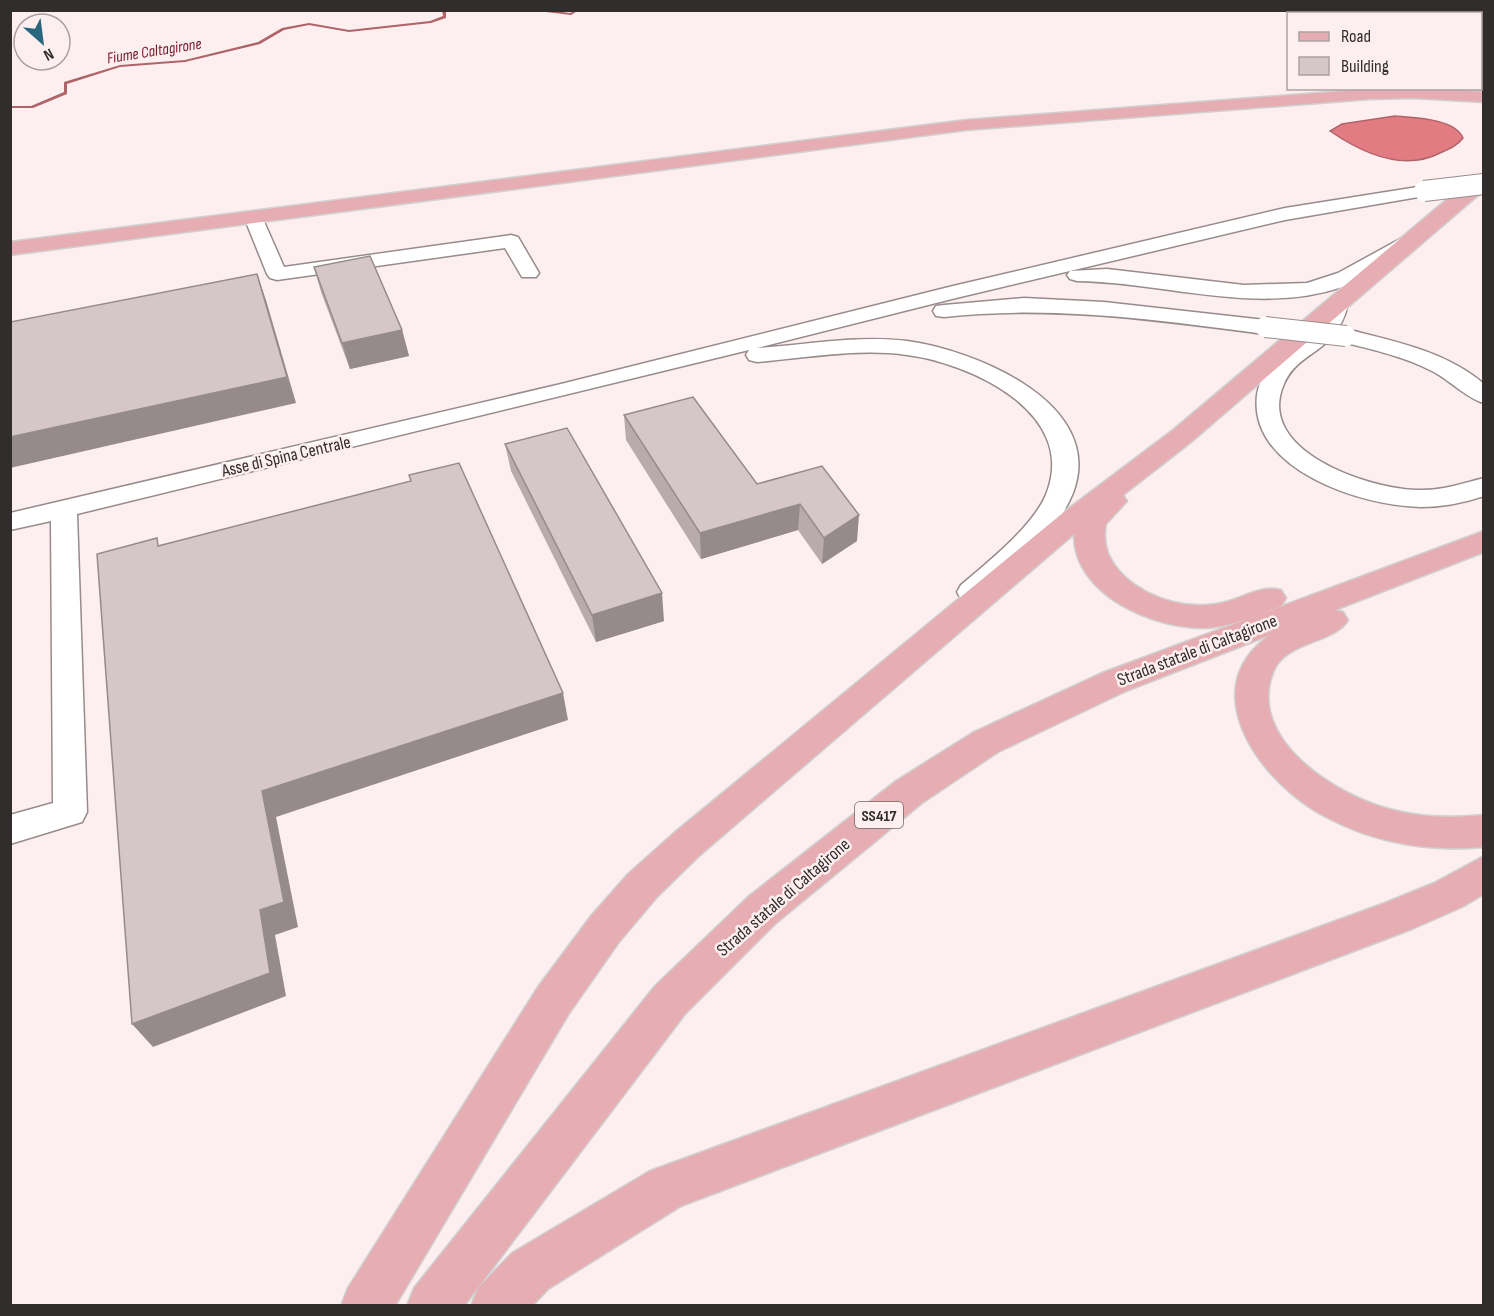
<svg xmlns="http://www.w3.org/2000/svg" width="1494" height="1316" font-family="'Sofia Sans Condensed',sans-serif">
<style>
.water{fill:#e37b83;stroke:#ae6469;stroke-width:1.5}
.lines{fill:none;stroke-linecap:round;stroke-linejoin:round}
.stream{fill:#ae6469;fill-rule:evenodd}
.minor-casing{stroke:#988b8b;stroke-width:3}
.major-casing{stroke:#d2d1d1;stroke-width:3}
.minor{fill:#fff;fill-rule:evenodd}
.major{fill:#e6aeb2;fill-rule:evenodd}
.minor-bridge-casing{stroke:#988b8b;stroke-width:22;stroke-linecap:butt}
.minor-bridge{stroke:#fff;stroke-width:20}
.wall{fill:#b7abac}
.shaded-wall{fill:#958b8c}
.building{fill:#d5c7c8;stroke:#958b8c;stroke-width:1.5}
.labels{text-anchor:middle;stroke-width:5;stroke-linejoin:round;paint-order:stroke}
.far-water-label{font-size:16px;font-style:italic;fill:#751728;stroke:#fdefef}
.shield{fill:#fdefef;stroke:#6f6767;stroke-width:1.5}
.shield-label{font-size:16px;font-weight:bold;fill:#322d2d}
.street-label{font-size:18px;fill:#322d2d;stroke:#fdefef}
</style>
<rect width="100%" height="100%" fill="#fdefef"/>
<!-- water -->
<path class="water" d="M 1395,116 C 1413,118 1455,118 1463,138 C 1457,146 1449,149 1440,153 C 1403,172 1362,153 1330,131 L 1342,124 Z"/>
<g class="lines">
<!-- stream -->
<g class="stream">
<polygon points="442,10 446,10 446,18 431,23 349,32 309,25 284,30 260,44 185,62 120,67 67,84 67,94 33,108 10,108 10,106 31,106 64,92 64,82 120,65 185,60 258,42 282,28 309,23 349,30 430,21 443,16"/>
<polygon points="529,10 546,10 570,13 575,10 579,10 571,15"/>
<polygon points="1304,10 1315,13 1315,14 1307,14 1296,10"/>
<rect x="1480" y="16" width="4" height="2"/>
</g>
<!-- minor casing -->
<g class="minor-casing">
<g id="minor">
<path d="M 1424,186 L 1430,187 L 1433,191 L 1430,195 L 1285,220 L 956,298 L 757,348 C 807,345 857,335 907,341 C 974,350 1107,403 1073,493 C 1056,535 1014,570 981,599 L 971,602 L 961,599 L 957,592 L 961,585 C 988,562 1035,525 1047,492 C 1077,412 970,363 907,355 C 858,348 807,358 757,362 L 749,360 L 746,355 L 749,350 L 77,514 L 87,812 L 82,822 L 10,844 L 10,815 L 53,803 L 51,521 L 10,530 L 10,513 L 561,384 L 953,286 L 1285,208 Z"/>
<polygon points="253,211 262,217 284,267 511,235 518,237 539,273 536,277 522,277 505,248 277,280 270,278 267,274 244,217"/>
<path d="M 1411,233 L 1418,235 L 1421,239 L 1418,243 C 1394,258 1369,277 1342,287 C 1257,316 1164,282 1077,281 L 1070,279 L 1067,275 L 1070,271 L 1107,269 L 1244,285 L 1307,283 L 1338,273 Z"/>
<path d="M 1024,298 L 1104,302 L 1265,320 L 1273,322 L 1276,327 L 1273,332 L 1265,334 C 1157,320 1052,305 944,317 L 936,316 L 933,311 L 936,306 L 944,305 Z"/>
<path d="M 1337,298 L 1344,300 L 1348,304 C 1336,355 1299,349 1284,384 C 1254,451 1369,489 1417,490 C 1441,491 1460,484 1484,478 L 1484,496 C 1463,503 1442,507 1421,507 C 1362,506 1248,470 1257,395 C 1262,359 1303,352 1320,325 C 1325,317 1324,307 1330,300 Z"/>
<path d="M 1346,329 C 1393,341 1446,351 1484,384 L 1484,403 C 1468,399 1448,379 1432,371 C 1403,356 1370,349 1338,341 L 1335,336 L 1338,331 Z"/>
</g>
</g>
<!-- major casing -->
<g class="major-casing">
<g id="major">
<polygon points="1427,88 1484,92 1484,102 1414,98 1370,99 966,130 10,255 10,242 966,120 1370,89"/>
<path d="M 1484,175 L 1484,190 L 1191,442 L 1123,495 L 1127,501 L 1106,524 C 1102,546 1109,562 1125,577 C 1152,601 1194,612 1229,601 C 1246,596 1263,585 1281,590 L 1286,598 L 1281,606 C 1257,615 1231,627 1205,628 C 1154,629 1073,595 1074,534 L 700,855 L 656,898 L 619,942 L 568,1015 L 395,1306 L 341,1306 L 348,1288 L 538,987 L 591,916 L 628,874 L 674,833 L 1064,512 L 1173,430 L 1458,190 Z"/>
<path d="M 1484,531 L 1484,552 L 1335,610 L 1343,612 L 1348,620 C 1335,643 1287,641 1274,670 C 1244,739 1338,797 1393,810 C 1423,818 1453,818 1484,815 L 1484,847 C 1430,852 1376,843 1328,818 C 1265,787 1190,691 1270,635 L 1126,691 L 998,752 L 922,803 L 776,923 L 685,1014 L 464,1306 L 407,1306 L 414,1288 L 655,986 L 748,897 L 896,781 L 974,732 L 1102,673 Z"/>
<polygon points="1484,856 1484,894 1462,907 1412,929 681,1206 548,1289 532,1306 471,1306 478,1288 512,1253 650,1171 1385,903 1434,883"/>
</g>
</g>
<!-- minor -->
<use href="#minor" class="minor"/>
<!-- major -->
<use href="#major" class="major"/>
<!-- minor-bridge casing -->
<g class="minor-bridge-casing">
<g id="minor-bridge">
<polyline points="1424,191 1484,184"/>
<polyline points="1265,327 1346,336"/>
</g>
</g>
<!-- minor-bridge -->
<use href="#minor-bridge" class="minor-bridge"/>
</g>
<!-- wall -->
<g class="wall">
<polygon points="314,267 402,330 409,356 350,369 321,292"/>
<polygon points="624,415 757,484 822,466 857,541 822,564 798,530 701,559 626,440"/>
<polygon points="505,444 664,621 596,642 511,471"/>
</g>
<!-- shaded-wall -->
<g class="shaded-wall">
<polygon points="257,274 266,300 296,403 10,468 10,437"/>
<polygon points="402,330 409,356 350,369 342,343"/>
<polygon points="800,504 798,530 701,559 700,533"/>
<polygon points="859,515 857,541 822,564 824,538"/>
<polygon points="662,593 664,621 596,642 592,615"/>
<polygon points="563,693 568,720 276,817 298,927 275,935 286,996 153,1047 132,1024 260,910 262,791"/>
<polygon points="10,704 12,707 10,788"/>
</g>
<!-- building -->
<g class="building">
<polygon points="370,256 402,330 342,343 314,267"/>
<polygon points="257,274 287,377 10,437 10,322"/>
<polygon points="693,397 757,484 822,466 859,515 824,538 800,504 700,533 624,415"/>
<polygon points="567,428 662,593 592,615 505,444"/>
<polygon points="459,463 563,693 262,791 284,902 260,910 270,973 132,1024 97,554 157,538 158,546 411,481 409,475"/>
</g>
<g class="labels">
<!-- far-water labels -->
<g class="far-water-label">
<text transform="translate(154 50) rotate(-9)" y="6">Fiume Caltagirone</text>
</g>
<!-- shield labels -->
<rect class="shield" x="855" y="802" width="48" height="26" rx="4.5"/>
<g class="shield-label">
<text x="879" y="821">SS417</text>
</g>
<!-- street labels -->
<g class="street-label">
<text transform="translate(286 456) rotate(-13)" y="6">Asse di Spina Centrale</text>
<text transform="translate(1197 650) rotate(-21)" y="6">Strada statale di Caltagirone</text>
<text transform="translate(783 897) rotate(-41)" y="6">Strada statale di Caltagirone</text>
</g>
</g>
<!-- border -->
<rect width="1494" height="1316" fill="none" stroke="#322d2d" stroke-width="24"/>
<!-- legend -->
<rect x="1287" y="12" width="195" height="78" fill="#fdefef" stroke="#aca1a1" stroke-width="1.5"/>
<rect x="1299" y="32" width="30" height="9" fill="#e6aeb2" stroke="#aca1a1" stroke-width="1.5"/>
<text x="1341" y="42" font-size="18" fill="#322d2d">Road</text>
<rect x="1299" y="57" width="30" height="18" fill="#d5c7c8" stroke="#aca1a1" stroke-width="1.5"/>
<text x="1341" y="72" font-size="18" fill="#322d2d">Building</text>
<!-- north arrow -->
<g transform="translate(42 42) rotate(152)"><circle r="28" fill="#fdefef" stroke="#aca1a1" stroke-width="1.5"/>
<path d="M0-4.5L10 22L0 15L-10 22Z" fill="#2a677e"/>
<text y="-9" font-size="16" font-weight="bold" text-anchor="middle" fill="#322d2d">N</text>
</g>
</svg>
